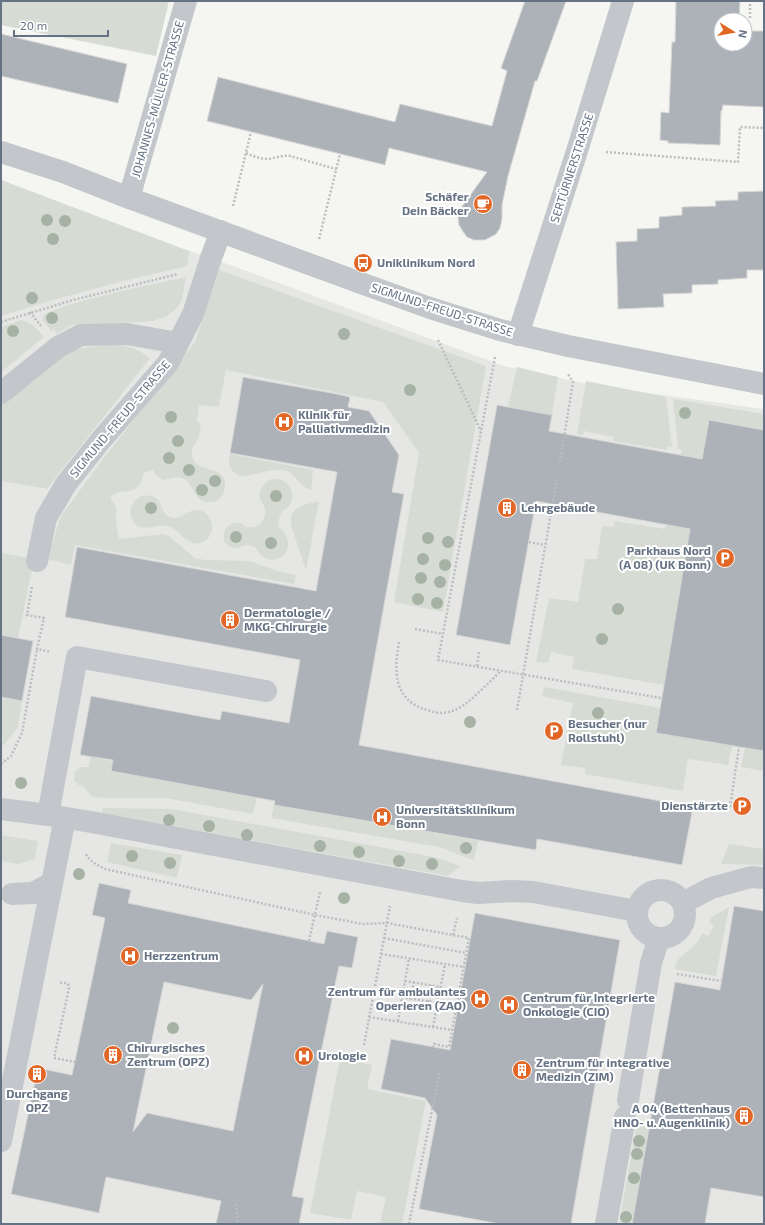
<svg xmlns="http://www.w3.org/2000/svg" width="765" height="1225" font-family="'Exo 2',sans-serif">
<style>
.built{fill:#e6e7e5}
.green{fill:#d6dcd3}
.building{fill:#acb2b8;stroke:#d7d7d5;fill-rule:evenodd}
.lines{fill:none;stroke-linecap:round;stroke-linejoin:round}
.path{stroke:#bbbdbf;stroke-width:2.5;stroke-dasharray:2 2;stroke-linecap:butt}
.minor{stroke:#c3c6ca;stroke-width:22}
.tree{fill:#a6b2a3}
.labels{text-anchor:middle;stroke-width:4;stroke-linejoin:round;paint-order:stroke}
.street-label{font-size:12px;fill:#657283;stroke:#fff}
.poi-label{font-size:12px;font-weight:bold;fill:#657283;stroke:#fff;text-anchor:start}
</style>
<rect width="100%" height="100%" fill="#f5f6f2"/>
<!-- built -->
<polygon class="built" points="1,180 180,248 211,258 504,366 592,385 764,409 764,1224 1,1224"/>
<!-- green -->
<g class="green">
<polygon points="1,1 169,1 156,56 1,25"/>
<polygon points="1,180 189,251 187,266 116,283 46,302 1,316"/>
<path d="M 219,270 L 486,366 L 443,612 L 394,602 L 419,453 L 383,402 L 226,370 L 219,407 L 199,405 L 197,422 L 201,423 C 200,428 200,434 198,439 C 196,445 190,447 192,455 C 194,467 206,468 216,471 C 226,475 228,489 221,497 C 219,500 214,502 211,502 C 192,504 195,483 182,478 C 176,476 169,479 163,480 L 156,475 L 153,470 L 144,473 C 137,503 119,483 110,499 C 120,509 115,509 116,519 C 116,526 118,532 119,539 L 163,534 L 169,536 L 195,558 L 205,560 L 250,561 L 277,571 L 296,575 L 294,584 L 75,545 L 71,565 L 47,559 L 61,516 L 103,459 L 195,342 Z"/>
<path d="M 186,277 L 182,299 L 178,307 L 166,317 L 152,321 L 138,322 L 71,325 L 57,334 L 54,329 L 51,331 L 43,320 L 43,317 C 52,304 164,282 186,277 Z"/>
<path d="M 21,320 C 32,322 37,329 44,337 L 1,372 L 1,327 Z"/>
<path d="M 106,345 C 126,345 133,346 150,358 L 47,489 L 1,481 L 1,404 L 51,362 L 68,353 L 82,348 Z"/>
<polygon points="517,367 558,377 552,415 508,407"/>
<polygon points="586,381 666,397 672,447 667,446 667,450 613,441 613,437 584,431 583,435 577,434"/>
<polygon points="673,399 764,414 764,430 709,420 664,685 572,669 574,657 551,652 548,663 536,662 549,598 578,602 585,559 597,559 602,526 613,527 615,521 665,529 682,450 678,448"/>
<path d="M 230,454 L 313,470 L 311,490 C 299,487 297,475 287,471 C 273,466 254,477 240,476 C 230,471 227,465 230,454 Z"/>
<path d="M 271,479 C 284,477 294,486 292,499 C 292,500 291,504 290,505 C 290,506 286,509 285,509 C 280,514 279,518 278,526 C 281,529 285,532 286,536 C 296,556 267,572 255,547 C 252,546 248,545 246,545 C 239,546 239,550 231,547 C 216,540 225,519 242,523 L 246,527 C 259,529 267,521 265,508 C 264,505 262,503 260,500 C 257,491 264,483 271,479 Z"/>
<path d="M 141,496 C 166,492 157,512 170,517 C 180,521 187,510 196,510 C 206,510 213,519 212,528 C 212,533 209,538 205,541 C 188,551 182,530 168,526 C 157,524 147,531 138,526 C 126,518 129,502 141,496 Z"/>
<path d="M 319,501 L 306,571 L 291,525 C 289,506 304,505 319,501 Z"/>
<polygon points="1,553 34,559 18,638 1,635"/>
<polygon points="544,687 660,708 656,733 732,746 728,765 688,759 683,791 585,774 585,768 561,765 573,703 542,696"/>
<polygon points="1,697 22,701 18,727 13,734 1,748"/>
<polygon points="745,748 764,751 764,771 741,767"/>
<polygon points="90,757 113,761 111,771 257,797 253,814 165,798 101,798 91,796 84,787 78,785 74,780 75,772 80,767 89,767"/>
<path d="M 274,805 L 478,841 L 474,860 C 462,857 451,851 439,847 L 271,818 Z"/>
<polygon points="103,808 172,809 434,857 461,866 448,876 102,813"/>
<polygon points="1,835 38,841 35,859 18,864 1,861"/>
<polygon points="111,843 182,855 177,878 107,862"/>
<polygon points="729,844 764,849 764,865 721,864"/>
<path d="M 729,907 L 716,976 L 674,969 C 676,958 685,954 693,947 C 697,943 700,938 702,933 L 708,936 L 714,925 L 709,922 L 712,917 Z"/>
<polygon points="340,1059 372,1065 367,1089 426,1101 402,1224 380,1224 386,1197 357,1191 351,1220 310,1213"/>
<polygon points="637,1124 649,1126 632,1224 619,1224"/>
</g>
<!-- building -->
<g class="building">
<polygon points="525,1 566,1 537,81 535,81 508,176 502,205 502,219 500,228 496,234 485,240 474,240 467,237 464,233 459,225 458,217 461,208 487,172 389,148 385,165 207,121 218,77 395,122 400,104 492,126 507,71 501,68"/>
<polygon points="676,1 740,1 739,20 721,20 721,44 745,44 745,31 764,31 764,107 723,105 722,110 721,111 720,145 668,143 668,141 660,140 661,112 669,113 672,42 675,42"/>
<polygon points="1,34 127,64 118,103 1,76"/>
<polygon points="764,191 764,270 747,270 747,278 718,280 718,284 692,285 692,293 663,294 664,307 618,309 616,242 637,241 637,229 659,228 659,217 682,215 682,207 716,206 715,201 738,200 738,192"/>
<polygon points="243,377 337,394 350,397 348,407 369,411 399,455 392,492 404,494 359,745 693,807 682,865 537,839 536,850 274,805 275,801 111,771 113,760 80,755 91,696 220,720 222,711 289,723 300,660 65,617 77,547 316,591 337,472 230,453"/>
<polygon points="497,405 552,415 549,431 702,459 709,420 764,430 764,751 656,733 690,529 536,501 510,645 456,635"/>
<polygon points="1,635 33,641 22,701 1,697"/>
<path d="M 99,883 L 131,890 L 128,903 L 324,944 L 327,931 L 358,937 L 352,968 L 339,966 L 322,1048 L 292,1196 L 304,1198 L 299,1224 L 216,1224 L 221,1201 L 106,1177 L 99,1213 L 11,1194 L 38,1068 L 72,1075 L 105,918 L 92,915 ZM 164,982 L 251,1000 L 263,984 L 233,1131 L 147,1113 L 133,1132 Z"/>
<polygon points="734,906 764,911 764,1197 711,1188 705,1224 632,1224 675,982 720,990"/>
<polygon points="475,913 620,940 571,1224 500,1224 419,1209 437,1115 425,1098 381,1089 391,1039 450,1050"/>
</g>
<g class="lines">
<!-- path -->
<g class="path">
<polyline points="750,18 750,1"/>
<polyline points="606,152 738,162 740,127 764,128"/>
<path d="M 246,153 C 253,156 260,159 268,159 C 275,158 282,155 290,156 L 336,169"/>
<polyline points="233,206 251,132"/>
<polyline points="319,239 340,154"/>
<polyline points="30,312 41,326"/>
<polyline points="1,322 73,300 178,274"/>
<polyline points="438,340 481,431"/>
<polyline points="495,357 438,660 661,698"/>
<polyline points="560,462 573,382 568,374"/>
<polyline points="529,542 545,545"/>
<polyline points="32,587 27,615 44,618 37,649 51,652"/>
<polyline points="415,629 443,634"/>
<path d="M 399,642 C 394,671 393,700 427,710 C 438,714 447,714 457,709 C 470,703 490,681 501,671"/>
<polyline points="477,666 479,652"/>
<polyline points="517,710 557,478"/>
<polyline points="1,764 11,756 22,733 37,649"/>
<polyline points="708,804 715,805"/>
<polyline points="730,807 739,747"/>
<path d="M 86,854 C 90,862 98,865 105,869 L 315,915 L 363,924 L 387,923 L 469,938 L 449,1047 L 434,1044 L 433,1047"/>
<polyline points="453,935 457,918"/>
<polyline points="384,938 466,953"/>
<polyline points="309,941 320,892"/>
<polyline points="381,954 464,967"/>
<polyline points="677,974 721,981"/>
<polyline points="405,981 440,987"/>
<polyline points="60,983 66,983 68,984 69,988 54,1058 75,1062"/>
<polyline points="402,997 438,1003"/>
<polyline points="410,999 414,982"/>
<polyline points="428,1002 432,985"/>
<polyline points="369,1017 452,1030"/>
<polyline points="398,1021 409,958"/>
<polyline points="433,1027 445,964"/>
<polyline points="364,1045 390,906"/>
<polyline points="236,1204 238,1224"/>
<polyline points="409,1224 440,1071"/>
</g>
<!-- minor -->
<g class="minor">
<polyline points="1,152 63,172 129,198 358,282 430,308 500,330 568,346 764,384"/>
<polyline points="129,198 186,1"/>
<polyline points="518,335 577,151 623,1"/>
<polyline points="1,393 58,347 81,335 127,334 178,343"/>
<polyline points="37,561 46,518 66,484 101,440 168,363 193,314 211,258 221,231"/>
<polyline points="1,809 48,815 91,822 462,891 478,893 512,891 533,892 637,911"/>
<polyline points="48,815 77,657 266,691"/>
<circle cx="661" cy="914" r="24"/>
<polyline points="12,894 33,893 52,883"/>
<polyline points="683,903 711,888 751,877 764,878"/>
<polyline points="628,1100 651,963 659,938"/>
<polyline points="1,1141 65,818"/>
<polyline points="606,1224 625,1117"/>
</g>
</g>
<!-- trees -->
<g class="tree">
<circle cx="47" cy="220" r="6"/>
<circle cx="65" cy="221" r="6"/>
<circle cx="53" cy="239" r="6"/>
<circle cx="32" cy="298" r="6"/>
<circle cx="52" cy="318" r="6"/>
<circle cx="13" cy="331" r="6"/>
<circle cx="344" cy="334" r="6"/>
<circle cx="410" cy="390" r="6"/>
<circle cx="685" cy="413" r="6"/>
<circle cx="171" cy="417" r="6"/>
<circle cx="178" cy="441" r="6"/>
<circle cx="169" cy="458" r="6"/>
<circle cx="189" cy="470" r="6"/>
<circle cx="215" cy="481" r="6"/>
<circle cx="202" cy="490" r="6"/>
<circle cx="276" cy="496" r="6"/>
<circle cx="151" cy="508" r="6"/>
<circle cx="236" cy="537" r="6"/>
<circle cx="428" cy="538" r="6"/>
<circle cx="448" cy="542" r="6"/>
<circle cx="271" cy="543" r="6"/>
<circle cx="423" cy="559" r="6"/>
<circle cx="445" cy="565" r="6"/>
<circle cx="421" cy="578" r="6"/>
<circle cx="440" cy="582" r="6"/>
<circle cx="418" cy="599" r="6"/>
<circle cx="437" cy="603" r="6"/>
<circle cx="618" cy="609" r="6"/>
<circle cx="602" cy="639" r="6"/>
<circle cx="598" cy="713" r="6"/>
<circle cx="470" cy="722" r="6"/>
<circle cx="21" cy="783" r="6"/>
<circle cx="169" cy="820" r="6"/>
<circle cx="209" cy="826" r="6"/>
<circle cx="247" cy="835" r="6"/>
<circle cx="320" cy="846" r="6"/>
<circle cx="466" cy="848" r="6"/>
<circle cx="359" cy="852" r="6"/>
<circle cx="132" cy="856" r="6"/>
<circle cx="399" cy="861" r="6"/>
<circle cx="170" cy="863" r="6"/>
<circle cx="432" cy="864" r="6"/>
<circle cx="79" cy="874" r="6"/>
<circle cx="344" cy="898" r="6"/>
<circle cx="173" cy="1028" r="6"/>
<circle cx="639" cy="1141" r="6"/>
<circle cx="637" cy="1154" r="6"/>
<circle cx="634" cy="1178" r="6"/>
<circle cx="626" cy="1217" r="6"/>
</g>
<!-- icons -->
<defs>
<g id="cafe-disc" transform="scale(1)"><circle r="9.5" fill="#e26626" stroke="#fff"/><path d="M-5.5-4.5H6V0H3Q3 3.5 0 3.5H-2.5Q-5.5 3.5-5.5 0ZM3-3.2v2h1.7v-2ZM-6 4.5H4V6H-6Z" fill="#fff"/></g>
<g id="bus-disc" transform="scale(1)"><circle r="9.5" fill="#e26626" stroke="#fff"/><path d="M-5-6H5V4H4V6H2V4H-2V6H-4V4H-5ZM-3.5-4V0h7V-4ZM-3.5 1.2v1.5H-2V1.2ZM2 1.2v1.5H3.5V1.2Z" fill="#fff"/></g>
<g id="hospital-disc" transform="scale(1)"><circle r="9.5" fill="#e26626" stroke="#fff"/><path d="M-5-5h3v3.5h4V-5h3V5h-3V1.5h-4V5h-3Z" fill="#fff"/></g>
<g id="building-disc" transform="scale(1)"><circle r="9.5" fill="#e26626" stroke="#fff"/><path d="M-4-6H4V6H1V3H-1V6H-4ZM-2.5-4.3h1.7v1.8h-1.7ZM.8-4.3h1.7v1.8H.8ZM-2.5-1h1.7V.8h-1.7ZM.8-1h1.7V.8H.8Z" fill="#fff"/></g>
<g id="parking-disc" transform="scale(1)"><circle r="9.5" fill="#e26626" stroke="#fff"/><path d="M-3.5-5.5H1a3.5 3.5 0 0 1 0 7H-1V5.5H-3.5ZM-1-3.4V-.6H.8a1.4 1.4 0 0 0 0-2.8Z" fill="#fff"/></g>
</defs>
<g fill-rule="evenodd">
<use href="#cafe-disc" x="483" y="204"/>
<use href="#bus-disc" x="363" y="263"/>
<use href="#hospital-disc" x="284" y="422"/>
<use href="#building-disc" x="507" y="508"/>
<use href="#parking-disc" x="725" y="558"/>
<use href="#building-disc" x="230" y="620"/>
<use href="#parking-disc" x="554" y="731"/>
<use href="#parking-disc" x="742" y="806"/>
<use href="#hospital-disc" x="382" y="817"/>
<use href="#hospital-disc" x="130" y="956"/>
<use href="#hospital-disc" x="480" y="999"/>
<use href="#hospital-disc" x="509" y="1005"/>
<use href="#building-disc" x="113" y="1055"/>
<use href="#hospital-disc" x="304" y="1056"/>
<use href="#building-disc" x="522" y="1070"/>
<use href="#building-disc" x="37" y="1074"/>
<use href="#building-disc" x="744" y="1116"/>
</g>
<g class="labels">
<!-- street labels -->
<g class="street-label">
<text transform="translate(158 99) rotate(-74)" y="4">JOHANNES-MÜLLER-STRASSE</text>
<text transform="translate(572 168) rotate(-72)" y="4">SERTÜRNERSTRASSE</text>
<text transform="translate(442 310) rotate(18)" y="4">SIGMUND-FREUD-STRASSE</text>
<text transform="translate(120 419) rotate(-50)" y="4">SIGMUND-FREUD-STRASSE</text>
</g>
<!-- poi labels -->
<g class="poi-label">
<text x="469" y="201" text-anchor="end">Schäfer<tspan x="469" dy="14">Dein Bäcker</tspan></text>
<text x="377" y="267">Uniklinikum Nord</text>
<text x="298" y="419">Klinik für<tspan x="298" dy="14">Palliativmedizin</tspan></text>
<text x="521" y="512">Lehrgebäude</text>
<text x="711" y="555" text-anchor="end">Parkhaus Nord<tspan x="711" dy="14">(A 08) (UK Bonn)</tspan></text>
<text x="244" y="617">Dermatologie /<tspan x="244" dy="14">MKG-Chirurgie</tspan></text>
<text x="568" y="728">Besucher (nur<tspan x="568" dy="14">Rollstuhl)</tspan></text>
<text x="728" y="810" text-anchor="end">Dienstärzte</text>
<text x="396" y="814">Universitätsklinikum<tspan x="396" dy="14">Bonn</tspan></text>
<text x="144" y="960">Herzzentrum</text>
<text x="466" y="996" text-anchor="end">Zentrum für ambulantes<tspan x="466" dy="14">Operieren (ZAO)</tspan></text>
<text x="523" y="1002">Centrum für Integrierte<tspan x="523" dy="14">Onkologie (CIO)</tspan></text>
<text x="127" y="1052">Chirurgisches<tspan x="127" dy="14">Zentrum (OPZ)</tspan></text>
<text x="318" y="1060">Urologie</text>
<text x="536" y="1067">Zentrum für integrative<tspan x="536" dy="14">Medizin (ZIM)</tspan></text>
<text x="37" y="1098" text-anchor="middle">Durchgang<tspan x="37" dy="14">OPZ</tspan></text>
<text x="730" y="1113" text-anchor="end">A 04 (Bettenhaus<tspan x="730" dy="14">HNO- u. Augenklinik)</tspan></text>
</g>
</g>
<!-- border -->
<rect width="765" height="1225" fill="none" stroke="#657283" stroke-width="4"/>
<!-- north arrow -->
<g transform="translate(733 32) rotate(101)"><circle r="19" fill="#ffffff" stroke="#c1c7cd"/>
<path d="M0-3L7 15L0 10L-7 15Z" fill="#e26626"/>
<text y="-6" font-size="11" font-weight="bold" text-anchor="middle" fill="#657283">N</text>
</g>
<!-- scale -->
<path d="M14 30v6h94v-6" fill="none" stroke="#657283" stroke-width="2"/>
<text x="20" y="30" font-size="12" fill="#657283" stroke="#ffffff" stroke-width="3" paint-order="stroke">20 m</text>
</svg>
